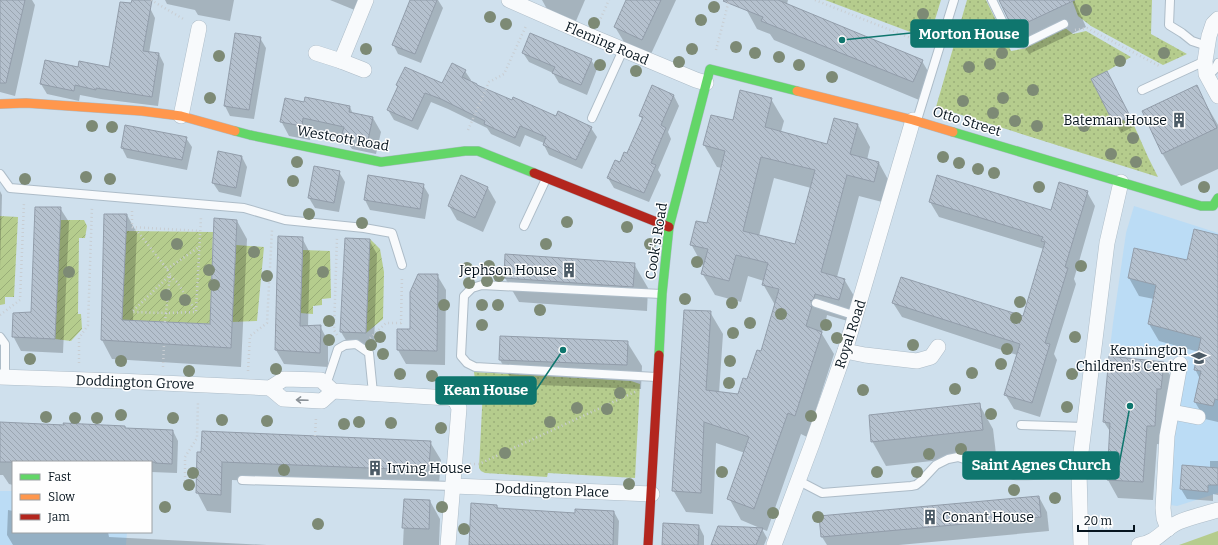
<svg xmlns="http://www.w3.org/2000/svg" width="1218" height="545" font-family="Bitter,serif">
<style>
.built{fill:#bbdcf5}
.grass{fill:url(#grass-dots)}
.park{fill:#b5cc8d}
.garden{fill:url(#garden-furrows)}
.shadow{fill:#0003;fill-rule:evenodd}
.building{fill:url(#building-back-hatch);stroke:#929daa;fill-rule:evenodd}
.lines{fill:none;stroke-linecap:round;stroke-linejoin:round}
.lane-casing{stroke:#adbcc8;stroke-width:10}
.street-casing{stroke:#adbcc8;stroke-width:16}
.fast-casing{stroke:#adbcc8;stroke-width:10}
.slow-casing{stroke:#adbcc8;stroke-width:10}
.jam-casing{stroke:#adbcc8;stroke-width:10}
.path{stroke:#c9ced3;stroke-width:2.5;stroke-dasharray:1 3;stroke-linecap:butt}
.lane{stroke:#f8fafc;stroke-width:8}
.street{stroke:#f8fafc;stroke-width:15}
.fast{stroke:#63d668;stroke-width:9}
.slow{stroke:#ff974d;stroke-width:9}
.jam{stroke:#b3261e;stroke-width:9}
.tree{fill:#7d8a75}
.oneway{stroke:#8b9298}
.labels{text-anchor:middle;stroke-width:3;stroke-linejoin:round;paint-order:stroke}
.street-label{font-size:14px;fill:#06141e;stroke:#fefefe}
.poi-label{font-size:14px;fill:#06141e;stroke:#fefefe;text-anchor:end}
.leader{fill:none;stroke:#0f766e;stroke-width:1.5}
.callout-dot{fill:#0f766e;stroke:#fefefe;stroke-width:1.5}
.callout{fill:#0f766e;stroke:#0f766e;stroke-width:1.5}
.callout-label{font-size:15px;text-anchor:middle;font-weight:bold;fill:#fff}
</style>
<defs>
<pattern id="grass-dots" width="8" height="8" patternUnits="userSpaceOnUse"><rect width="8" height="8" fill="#b5cc8d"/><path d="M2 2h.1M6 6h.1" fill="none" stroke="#9aae79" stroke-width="1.8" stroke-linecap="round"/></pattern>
<pattern id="garden-furrows" width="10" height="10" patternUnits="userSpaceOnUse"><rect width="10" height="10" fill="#b5cc8d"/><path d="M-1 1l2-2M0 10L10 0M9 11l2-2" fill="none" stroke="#9aae79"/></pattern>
<pattern id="building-back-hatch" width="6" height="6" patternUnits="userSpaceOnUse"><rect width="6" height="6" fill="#b5c1ce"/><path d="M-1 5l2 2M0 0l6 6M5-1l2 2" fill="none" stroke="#9aa5b0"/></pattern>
</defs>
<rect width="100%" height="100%" fill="#cfe0ed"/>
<!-- built -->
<g class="built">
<polygon points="1134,206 1218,233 1218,493 1177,506 1170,505 1174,442 1179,404 1189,360 1172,356 1110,348 1113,323 1124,247 1126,233"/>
<polygon points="0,491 13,491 13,532 127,532 126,545 0,545"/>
</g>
<!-- grass -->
<g class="grass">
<polygon points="825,0 941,0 929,39"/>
<polygon points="967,0 986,0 1011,51 1022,49 1064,27 1073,34 1086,31 1131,57 1107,71 1114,124 1123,119 1126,123 1132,121 1148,157 1158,177 936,107"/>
<polygon points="1072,0 1152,0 1151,34 1187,54 1163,65 1091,26 1078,16"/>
<polygon points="474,372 631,381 640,384 635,478 548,473 547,477 485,473 481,471 479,468 483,389 475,380"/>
</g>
<!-- park -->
<polygon class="park" points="1218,531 1218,545 1179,545"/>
<!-- garden -->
<g class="garden">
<polygon points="0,216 18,217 14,297 5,297 5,304 0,305"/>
<polygon points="60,220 84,220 87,226 85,238 79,238 78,314 81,314 82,329 71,341 55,339"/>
<polygon points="126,231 213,232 210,324 122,320"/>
<polygon points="370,239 380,249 384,272 383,319 366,333"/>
<polygon points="236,245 264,247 257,321 232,322"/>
<polygon points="303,250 330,251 331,298 322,299 322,305 313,306 313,314 300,313"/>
</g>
<!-- shadow -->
<g class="shadow">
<polygon points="1,0 32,0 35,5 15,96 0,92 0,7"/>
<polygon points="165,0 234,0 230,21 198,15 195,10 167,4"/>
<polygon points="330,0 367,0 362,13"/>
<polygon points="411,0 438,0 443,8 421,63 398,54 393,44"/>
<polygon points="542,0 585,0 576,21 547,9"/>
<polygon points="627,0 676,0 651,54 624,42 615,27"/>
<polygon points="749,0 788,0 787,4 922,61 933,80 924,102 774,40 770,34 757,29 746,9"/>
<polygon points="1000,0 1074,0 1086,27 1029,54 1014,29"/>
<polygon points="150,8 155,18 149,53 159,54 164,64 158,106 101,99 80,95 79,101 47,94 41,84 79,68 110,68"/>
<polygon points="260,38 266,48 254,119 230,116 225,106"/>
<polygon points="523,53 591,60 597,69 587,95 559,83 553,73 529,62"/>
<polygon points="465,71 471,80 470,82 478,86 512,102 556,117 591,128 597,137 582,169 549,155 544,145 544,143 525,135 520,147 491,134 487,128 448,109 431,102 418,130 394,120 388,110 398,87 397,85 443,85"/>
<polygon points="1093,80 1112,82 1135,126 1121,133"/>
<polygon points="653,87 674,96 679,106 668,132 671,139 658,170 661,175 649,202 614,188 608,178 628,155 643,120 640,116"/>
<polygon points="1196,87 1218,125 1218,169 1181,186 1162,153"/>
<path d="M 771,99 L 784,121 L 781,132 L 828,145 L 835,119 L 858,125 L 870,147 L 867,160 L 879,163 L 891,185 L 886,203 L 859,196 L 837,277 L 844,279 L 857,301 L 851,322 L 827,315 L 826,320 L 823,323 L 823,328 L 822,334 L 834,354 L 807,437 L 801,434 L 767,531 L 741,520 L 729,498 L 745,453 L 716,443 L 713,514 L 686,512 L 673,490 L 710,312 L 723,334 L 719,393 L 739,395 L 748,380 L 762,352 L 775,305 L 763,284 L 764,281 L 748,276 L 741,302 L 715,295 L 702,273 L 703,266 L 691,244 L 707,225 L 722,168 L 717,167 L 704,145 L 733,122 ZM 774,178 L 811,188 L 796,245 L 759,236 Z"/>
<polygon points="305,103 350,107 353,114 373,118 381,132 376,154 352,149 346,140 311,132 310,140 289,136 281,121"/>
<polygon points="186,138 192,147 187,170 127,158 122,148"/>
<polygon points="242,157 247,167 241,197 219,192 213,183"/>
<polygon points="339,172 345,182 339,212 315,208 309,198"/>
<polygon points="423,185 429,195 425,219 370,210 365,200"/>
<polygon points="488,188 496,202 483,232 457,220 449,206"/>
<polygon points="0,191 2,195 0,271"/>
<polygon points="1087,192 1095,206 1074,279 1076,284 1054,354 1057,360 1040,417 1014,409 1005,394 1017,355 902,317 893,303 1024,318 1044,249 939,217 930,202 1051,211"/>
<polygon points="60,208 69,222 63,353 21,351 13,336 32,313"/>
<polygon points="105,215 127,215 137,233 133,321 211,325 237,221 247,239 241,367 112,359 102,340"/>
<polygon points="1218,236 1218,422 1205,419 1195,402 1200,379 1195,369 1199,352 1159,341 1149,324 1154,299 1139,296 1129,278 1135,249 1188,261"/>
<polygon points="302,238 310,253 308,326 320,326 328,341 328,367 284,364 276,350"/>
<polygon points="346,239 369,240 377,254 374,347 350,347 341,332"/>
<polygon points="634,264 648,288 647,311 519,302 505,278"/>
<polygon points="437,275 446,290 445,365 406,364 398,350 411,330"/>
<polygon points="627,342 642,366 641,389 514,384 500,360"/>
<polygon points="1163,363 1174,382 1165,445 1157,444 1153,500 1118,498 1108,480 1111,433 1104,422"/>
<polygon points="979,404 993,429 996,454 886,466 872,441"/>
<polygon points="0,423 65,426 125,426 126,429 173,431 178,441 177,473 151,472 151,462 13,462 13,485 9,484 3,475 0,475"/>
<polygon points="430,442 441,460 439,484 405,487 232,480 231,513 207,511 197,492 198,453"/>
<polygon points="1210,461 1218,461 1218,495 1213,494 1213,501 1187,499 1181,489 1183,466 1210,468"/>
<polygon points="1039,497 1047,512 1049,531 899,545 827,545 822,537 820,517"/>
<polygon points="405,500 430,501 440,519 439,545 403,545"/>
<polygon points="497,506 499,509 576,514 614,512 619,521 618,545 470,545"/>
<polygon points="8,510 13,511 13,532 108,532 109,537 267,545 13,545 7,535"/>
<polygon points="699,526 704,536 704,545 663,545"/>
<polygon points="762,529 767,538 764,545 712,545"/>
</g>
<!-- building -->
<g class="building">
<polygon points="0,0 25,0 6,83 0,83"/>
<polygon points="132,0 152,0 143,51 159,53 152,97 96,88 96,90 75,85 74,91 40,84 45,60 78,67 79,61 109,67 120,2 131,3"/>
<polygon points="410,0 437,0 415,54 392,45"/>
<polygon points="626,0 661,0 642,40 614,27"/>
<polygon points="724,0 778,0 923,60 913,82 761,21 763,17 723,1"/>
<polygon points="999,0 1075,0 1013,29"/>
<polygon points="235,33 261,37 249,110 224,106"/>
<polygon points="530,33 592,59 581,85 552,73 555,67 522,53"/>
<polygon points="452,63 466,70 462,77 477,84 477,85 512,100 513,97 556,116 558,111 592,127 576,160 543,145 546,137 520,126 515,138 484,124 485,121 441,99 425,93 412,121 387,110 398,86 396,85 405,67 442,83"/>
<polygon points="1107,71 1130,116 1114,124 1091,79"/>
<polygon points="652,85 674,95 661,125 666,128 651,163 656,165 644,193 607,178 615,160 620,162 624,152 627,153 643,117 639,116"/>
<polygon points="1197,85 1217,128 1162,154 1142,111"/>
<path d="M 740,90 L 772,98 L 765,127 L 827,144 L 834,118 L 858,124 L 850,154 L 879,162 L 874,182 L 847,175 L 821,272 L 845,279 L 839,300 L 815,294 L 814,298 L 811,301 L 812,306 L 806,326 L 822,332 L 795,416 L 788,413 L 754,509 L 727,499 L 749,437 L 704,422 L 701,493 L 672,491 L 684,310 L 711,311 L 706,390 L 738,394 L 743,378 L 747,379 L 757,350 L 761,351 L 779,289 L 762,285 L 768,263 L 736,255 L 729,281 L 701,274 L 708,249 L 690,245 L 696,221 L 707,223 L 725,151 L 703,145 L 711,115 L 733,120 ZM 761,157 L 815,170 L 795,244 L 743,231 Z"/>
<polygon points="305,97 350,106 349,112 373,117 368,140 342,134 344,127 303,118 302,126 280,122 285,98 304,102"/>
<polygon points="125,125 187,137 182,160 121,148"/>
<polygon points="218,151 242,156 236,188 212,183"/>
<polygon points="314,166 340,171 334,203 308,198"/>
<polygon points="368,175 424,184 420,209 364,200"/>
<polygon points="461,175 488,187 475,218 448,206"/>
<polygon points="937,175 1051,210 1059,182 1088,191 1065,267 1068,268 1045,343 1050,344 1032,403 1004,395 1020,344 892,303 901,277 1023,316 1045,242 1041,241 1043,237 929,202"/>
<polygon points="35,207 61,207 55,339 12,337 13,313 31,312"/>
<polygon points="104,214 127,214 122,320 210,324 214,218 237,220 231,348 101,340"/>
<polygon points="1194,229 1218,235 1218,400 1215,399 1213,406 1194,402 1201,371 1194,370 1201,338 1148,324 1156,285 1128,278 1134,248 1187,260"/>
<polygon points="278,236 303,237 300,326 321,325 320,353 275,350"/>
<polygon points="345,238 370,239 366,333 340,332"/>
<polygon points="505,254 635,263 633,287 504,278"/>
<polygon points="418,274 438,274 437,351 397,350 397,329 410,329 410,292"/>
<polygon points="500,336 628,341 627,365 499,360"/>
<polygon points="1109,356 1164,362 1161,389 1157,389 1155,426 1147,426 1143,482 1107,480 1110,423 1103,422"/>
<polygon points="980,403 983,430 871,442 869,415"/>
<polygon points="0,422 64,425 63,423 125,426 125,428 173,430 172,464 155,463 155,462 0,462"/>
<polygon points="202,431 431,441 429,466 399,464 394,469 222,462 221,495 196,493 197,452 201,452"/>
<polygon points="1182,465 1218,468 1218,485 1208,485 1208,492 1180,489"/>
<polygon points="1039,496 1041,517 821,537 819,516"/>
<polygon points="404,499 430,500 429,529 402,528"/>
<polygon points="471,503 497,505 497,508 575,513 575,509 614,511 613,545 469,545"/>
<polygon points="663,523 699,525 698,545 662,545"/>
<polygon points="718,526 746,527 763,528 756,545 711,545"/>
</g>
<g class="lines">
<!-- lane casing -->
<g class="lane-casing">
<g id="lane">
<polyline points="992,0 1011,39 1015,42 1023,44 1064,24"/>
<polyline points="1170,0 1169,25 1182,33 1192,41 1207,46"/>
<polyline points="1208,76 1215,69 1218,63"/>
<polyline points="1142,90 1205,61"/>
<polyline points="592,118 623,50"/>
<polyline points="917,120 954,0"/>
<polyline points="0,174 10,188 244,208 285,220 364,228 392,233 402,265"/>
<polyline points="524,226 546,179"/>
<polyline points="816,303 856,316"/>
<polyline points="0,337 5,344 5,377"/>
<polyline points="656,377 475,367 467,363 461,356 464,296 472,288 482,285 661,294"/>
<polyline points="326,385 338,349 345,345 356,344 369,353 373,393"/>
<polyline points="1021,425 1084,427"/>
<polyline points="242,480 453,486"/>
<path d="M 799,481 L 822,493 L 911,486 L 916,485 L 921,481 L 936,465 L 948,459 L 958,457 L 1014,475 C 1035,477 1057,471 1079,472"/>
</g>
</g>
<!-- street casing -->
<g class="street-casing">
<g id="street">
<polyline points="509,0 593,37 696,80 706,83"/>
<polyline points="1218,19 1213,24 1209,36 1205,61 1206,74 1218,96"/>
<polyline points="316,53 341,61 366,0"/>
<polyline points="341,61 364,70"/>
<polyline points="181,116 199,28"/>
<polyline points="845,351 865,355 917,361 931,357 938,347"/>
<polyline points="0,377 118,381 270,388 284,379 321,380 333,391 449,398 455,400 459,408 448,545"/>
<polyline points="270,388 283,399 322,401 333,391"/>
<polyline points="1172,412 1198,417"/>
<polyline points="453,486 652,494"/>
<polyline points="1168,529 1164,518 1163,508 1167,436 1180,364"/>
<polyline points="774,545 812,444 845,351 913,120"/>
<polyline points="1081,545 1079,472 1080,460 1107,243 1121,182"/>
<path d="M 1139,545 C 1158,542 1163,529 1179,522 C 1191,517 1205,514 1218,510"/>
</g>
</g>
<!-- fast casing -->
<g class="fast-casing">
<g id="fast">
<polyline points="235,131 250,135 381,162 465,151 478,151 534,173"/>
<polyline points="953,132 1201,206 1213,206 1218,198"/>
<polyline points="659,355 662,294 669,227 710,69 797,91"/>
</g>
</g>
<!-- slow casing -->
<g class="slow-casing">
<g id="slow">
<polyline points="797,91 913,120 953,132"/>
<polyline points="0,104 26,103 142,111 181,116 235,131"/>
</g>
</g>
<!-- jam casing -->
<g class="jam-casing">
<g id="jam">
<polyline points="534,173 669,227"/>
<polyline points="648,545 659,355"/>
</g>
</g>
<!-- path -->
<g class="path">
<polyline points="151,0 185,20"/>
<polyline points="815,0 928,45"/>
<polyline points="599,22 609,0"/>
<polyline points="1075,30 1087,28 1161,67"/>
<polyline points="716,50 729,0"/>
<polyline points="468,130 489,82 504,74 526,26"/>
<polyline points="132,211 132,227 138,232 167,269 170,275 132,312 166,313 170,275"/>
<polyline points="132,227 200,231"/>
<polyline points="167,269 199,247"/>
<polyline points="170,276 177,282 195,310"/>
<polyline points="0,315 20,300 24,202"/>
<polyline points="165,322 166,313 196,312 201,217"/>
<polyline points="337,335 334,330 337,237"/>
<polyline points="370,338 386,323 401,323 402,277"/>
<polyline points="79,363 79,338 88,325 92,207"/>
<polyline points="163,367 164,344"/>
<polyline points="248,371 250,336 267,323 272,230"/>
<polyline points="460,385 463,375"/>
<polyline points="315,436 316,418"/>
<polyline points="470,464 479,464 637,391"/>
<polyline points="1096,464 1108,466"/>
<polyline points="185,481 185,457 197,438 198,401"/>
</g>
<!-- lane -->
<use href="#lane" class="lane"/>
<!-- street -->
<use href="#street" class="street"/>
<!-- fast -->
<use href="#fast" class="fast"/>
<!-- slow -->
<use href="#slow" class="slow"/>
<!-- jam -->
<use href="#jam" class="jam"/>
</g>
<!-- trees -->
<g class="tree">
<circle cx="714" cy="7" r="6"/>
<circle cx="1086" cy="10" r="6"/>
<circle cx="923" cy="14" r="6"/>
<circle cx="490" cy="17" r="6"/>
<circle cx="701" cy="20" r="6"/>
<circle cx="594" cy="23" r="6"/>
<circle cx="506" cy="24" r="6"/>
<circle cx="969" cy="41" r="6"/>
<circle cx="736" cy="47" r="6"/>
<circle cx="366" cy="49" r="6"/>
<circle cx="692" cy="49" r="6"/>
<circle cx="755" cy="53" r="6"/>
<circle cx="1002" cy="53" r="6"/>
<circle cx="1164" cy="53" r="6"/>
<circle cx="219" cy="56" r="6"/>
<circle cx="779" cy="57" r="6"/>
<circle cx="1120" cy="61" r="6"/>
<circle cx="679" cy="62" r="6"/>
<circle cx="990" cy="64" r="6"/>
<circle cx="600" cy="65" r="6"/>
<circle cx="799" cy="65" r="6"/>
<circle cx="969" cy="67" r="6"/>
<circle cx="636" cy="71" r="6"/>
<circle cx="832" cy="77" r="6"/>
<circle cx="1033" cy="90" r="6"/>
<circle cx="210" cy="98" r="6"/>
<circle cx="1003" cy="98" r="6"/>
<circle cx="963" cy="101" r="6"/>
<circle cx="993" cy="113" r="6"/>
<circle cx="1015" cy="121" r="6"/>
<circle cx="92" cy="126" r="6"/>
<circle cx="1037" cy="126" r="6"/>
<circle cx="1084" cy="126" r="6"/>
<circle cx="112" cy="127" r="6"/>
<circle cx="1133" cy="138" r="6"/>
<circle cx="1111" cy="154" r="6"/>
<circle cx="943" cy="157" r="6"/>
<circle cx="297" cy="162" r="6"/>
<circle cx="1136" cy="162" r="6"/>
<circle cx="959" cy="163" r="6"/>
<circle cx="978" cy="169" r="6"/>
<circle cx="994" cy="173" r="6"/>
<circle cx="86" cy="177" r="6"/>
<circle cx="25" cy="179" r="6"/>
<circle cx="110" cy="179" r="6"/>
<circle cx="293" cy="181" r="6"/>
<circle cx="1039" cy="187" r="6"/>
<circle cx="1204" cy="187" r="6"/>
<circle cx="309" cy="214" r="6"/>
<circle cx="567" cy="222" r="6"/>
<circle cx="362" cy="223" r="6"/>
<circle cx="627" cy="227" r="6"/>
<circle cx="177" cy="244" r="6"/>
<circle cx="546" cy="244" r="6"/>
<circle cx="650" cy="244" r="6"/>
<circle cx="254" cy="252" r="6"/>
<circle cx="697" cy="262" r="6"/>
<circle cx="489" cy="266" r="6"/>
<circle cx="1081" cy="266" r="6"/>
<circle cx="467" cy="268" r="6"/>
<circle cx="209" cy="270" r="6"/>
<circle cx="69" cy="272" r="6"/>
<circle cx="323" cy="272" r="6"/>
<circle cx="267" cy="276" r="6"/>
<circle cx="499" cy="276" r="6"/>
<circle cx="487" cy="281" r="6"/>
<circle cx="469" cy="283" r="6"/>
<circle cx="214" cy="285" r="6"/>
<circle cx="166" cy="295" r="6"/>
<circle cx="685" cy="299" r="6"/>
<circle cx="185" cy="300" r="6"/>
<circle cx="1020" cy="302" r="6"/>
<circle cx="732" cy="303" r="6"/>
<circle cx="444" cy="305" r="6"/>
<circle cx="482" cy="305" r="6"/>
<circle cx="498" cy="305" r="6"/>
<circle cx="540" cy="310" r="6"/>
<circle cx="781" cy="314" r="6"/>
<circle cx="1016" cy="318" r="6"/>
<circle cx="329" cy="321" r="6"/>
<circle cx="750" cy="323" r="6"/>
<circle cx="482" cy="325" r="6"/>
<circle cx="826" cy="325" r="6"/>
<circle cx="733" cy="333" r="6"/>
<circle cx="380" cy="337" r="6"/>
<circle cx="1075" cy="337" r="6"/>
<circle cx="837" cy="338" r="6"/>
<circle cx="329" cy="340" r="6"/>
<circle cx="371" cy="345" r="6"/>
<circle cx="913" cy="345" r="6"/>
<circle cx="1007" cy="349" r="6"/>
<circle cx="383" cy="354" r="6"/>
<circle cx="30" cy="359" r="6"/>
<circle cx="121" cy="361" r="6"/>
<circle cx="730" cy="361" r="6"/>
<circle cx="1001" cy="364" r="6"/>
<circle cx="276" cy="369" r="6"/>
<circle cx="189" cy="371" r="6"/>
<circle cx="972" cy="373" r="6"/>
<circle cx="400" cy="374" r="6"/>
<circle cx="1072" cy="374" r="6"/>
<circle cx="432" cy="376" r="6"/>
<circle cx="729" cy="383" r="6"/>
<circle cx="955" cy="389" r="6"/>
<circle cx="863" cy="390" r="6"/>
<circle cx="620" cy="393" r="6"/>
<circle cx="1067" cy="407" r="6"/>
<circle cx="577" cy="408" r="6"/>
<circle cx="607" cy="409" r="6"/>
<circle cx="991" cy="414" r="6"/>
<circle cx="121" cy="415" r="6"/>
<circle cx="811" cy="416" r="6"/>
<circle cx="46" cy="417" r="6"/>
<circle cx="75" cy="418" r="6"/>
<circle cx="97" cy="418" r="6"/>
<circle cx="173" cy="418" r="6"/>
<circle cx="222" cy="420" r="6"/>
<circle cx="267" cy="421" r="6"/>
<circle cx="359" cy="422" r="6"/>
<circle cx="550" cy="422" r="6"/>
<circle cx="391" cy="423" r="6"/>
<circle cx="344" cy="424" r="6"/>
<circle cx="441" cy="428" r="6"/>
<circle cx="961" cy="449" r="6"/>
<circle cx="505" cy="453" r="6"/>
<circle cx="929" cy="454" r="6"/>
<circle cx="284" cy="470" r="6"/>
<circle cx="722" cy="472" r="6"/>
<circle cx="877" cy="472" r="6"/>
<circle cx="917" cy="472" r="6"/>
<circle cx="193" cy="473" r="6"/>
<circle cx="629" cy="484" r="6"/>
<circle cx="189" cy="485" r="6"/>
<circle cx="1014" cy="490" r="6"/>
<circle cx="1055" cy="498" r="6"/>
<circle cx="165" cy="507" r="6"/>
<circle cx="442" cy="507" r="6"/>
<circle cx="773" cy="513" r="6"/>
<circle cx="818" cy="517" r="6"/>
<circle cx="318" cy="524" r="6"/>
<circle cx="464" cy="529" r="6"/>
</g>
<!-- one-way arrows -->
<defs><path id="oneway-shaft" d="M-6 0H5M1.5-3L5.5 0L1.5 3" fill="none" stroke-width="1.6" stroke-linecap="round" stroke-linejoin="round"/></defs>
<use class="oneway" href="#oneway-shaft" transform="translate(302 400) rotate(-178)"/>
<!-- icons -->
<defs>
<g id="building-bare" transform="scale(1.2)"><path d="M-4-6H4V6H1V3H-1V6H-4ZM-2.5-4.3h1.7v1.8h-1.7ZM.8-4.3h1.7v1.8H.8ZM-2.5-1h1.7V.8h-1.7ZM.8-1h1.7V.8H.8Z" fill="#4c5b66" stroke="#fefefe" stroke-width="2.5" paint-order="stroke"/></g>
<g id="school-bare" transform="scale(1.2)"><path d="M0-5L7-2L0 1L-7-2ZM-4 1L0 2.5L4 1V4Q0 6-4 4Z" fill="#4c5b66" stroke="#fefefe" stroke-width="2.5" paint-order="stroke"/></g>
</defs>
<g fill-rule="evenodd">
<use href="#building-bare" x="1179" y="120"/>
<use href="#building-bare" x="569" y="270"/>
<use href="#school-bare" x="1199" y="358"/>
<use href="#building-bare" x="375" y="468"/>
<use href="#building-bare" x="930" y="517"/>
</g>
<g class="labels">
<!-- street labels -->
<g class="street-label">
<text transform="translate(607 43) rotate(23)" y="5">Fleming Road</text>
<text transform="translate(967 121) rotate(17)" y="5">Otto Street</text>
<text transform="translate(343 138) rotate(10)" y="5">Westcott Road</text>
<text transform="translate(656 241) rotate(-81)" y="5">Cook's Road</text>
<text transform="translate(850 334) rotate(-72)" y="5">Royal Road</text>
<text transform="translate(135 382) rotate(2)" y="5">Doddington Grove</text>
<text transform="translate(552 490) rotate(2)" y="5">Doddington Place</text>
</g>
<!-- poi labels -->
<g class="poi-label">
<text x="1167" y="125">Bateman House</text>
<text x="557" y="275">Jephson House</text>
<text x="1187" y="355">Kennington<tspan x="1187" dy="16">Children's Centre</tspan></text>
<text x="387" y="473" text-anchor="start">Irving House</text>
<text x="942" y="522" text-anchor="start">Conant House</text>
</g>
</g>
<!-- callouts -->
<path class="leader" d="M842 40L911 33M563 350L536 390M1130 406L1119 465"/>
<g class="callout-dot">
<circle cx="842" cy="40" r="4"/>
<circle cx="563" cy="350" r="4"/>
<circle cx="1130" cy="406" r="4"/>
</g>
<g class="callout">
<rect x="911" y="20" width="117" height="27" rx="4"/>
<rect x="436" y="377" width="100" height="27" rx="4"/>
<rect x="963" y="452" width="156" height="27" rx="4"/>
</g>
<g class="callout-label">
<text x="969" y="39">Morton House</text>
<text x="486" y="395">Kean House</text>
<text x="1041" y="470">Saint Agnes Church</text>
</g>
<!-- legend -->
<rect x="12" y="461" width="140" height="72" fill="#fefefe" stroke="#9ba0a4"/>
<rect x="20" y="474" width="20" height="6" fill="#63d668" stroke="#9ba0a4"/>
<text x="48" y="481" font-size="12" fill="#06141e">Fast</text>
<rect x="20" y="494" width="20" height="6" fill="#ff974d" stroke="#9ba0a4"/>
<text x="48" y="501" font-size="12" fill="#06141e">Slow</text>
<rect x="20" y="514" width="20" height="6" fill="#b3261e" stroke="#9ba0a4"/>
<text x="48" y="521" font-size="12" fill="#06141e">Jam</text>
<!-- scale -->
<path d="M1078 525v6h56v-6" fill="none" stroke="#06141e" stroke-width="2"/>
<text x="1084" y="525" font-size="12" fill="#06141e" stroke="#fefefe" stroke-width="3" paint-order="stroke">20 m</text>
</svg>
